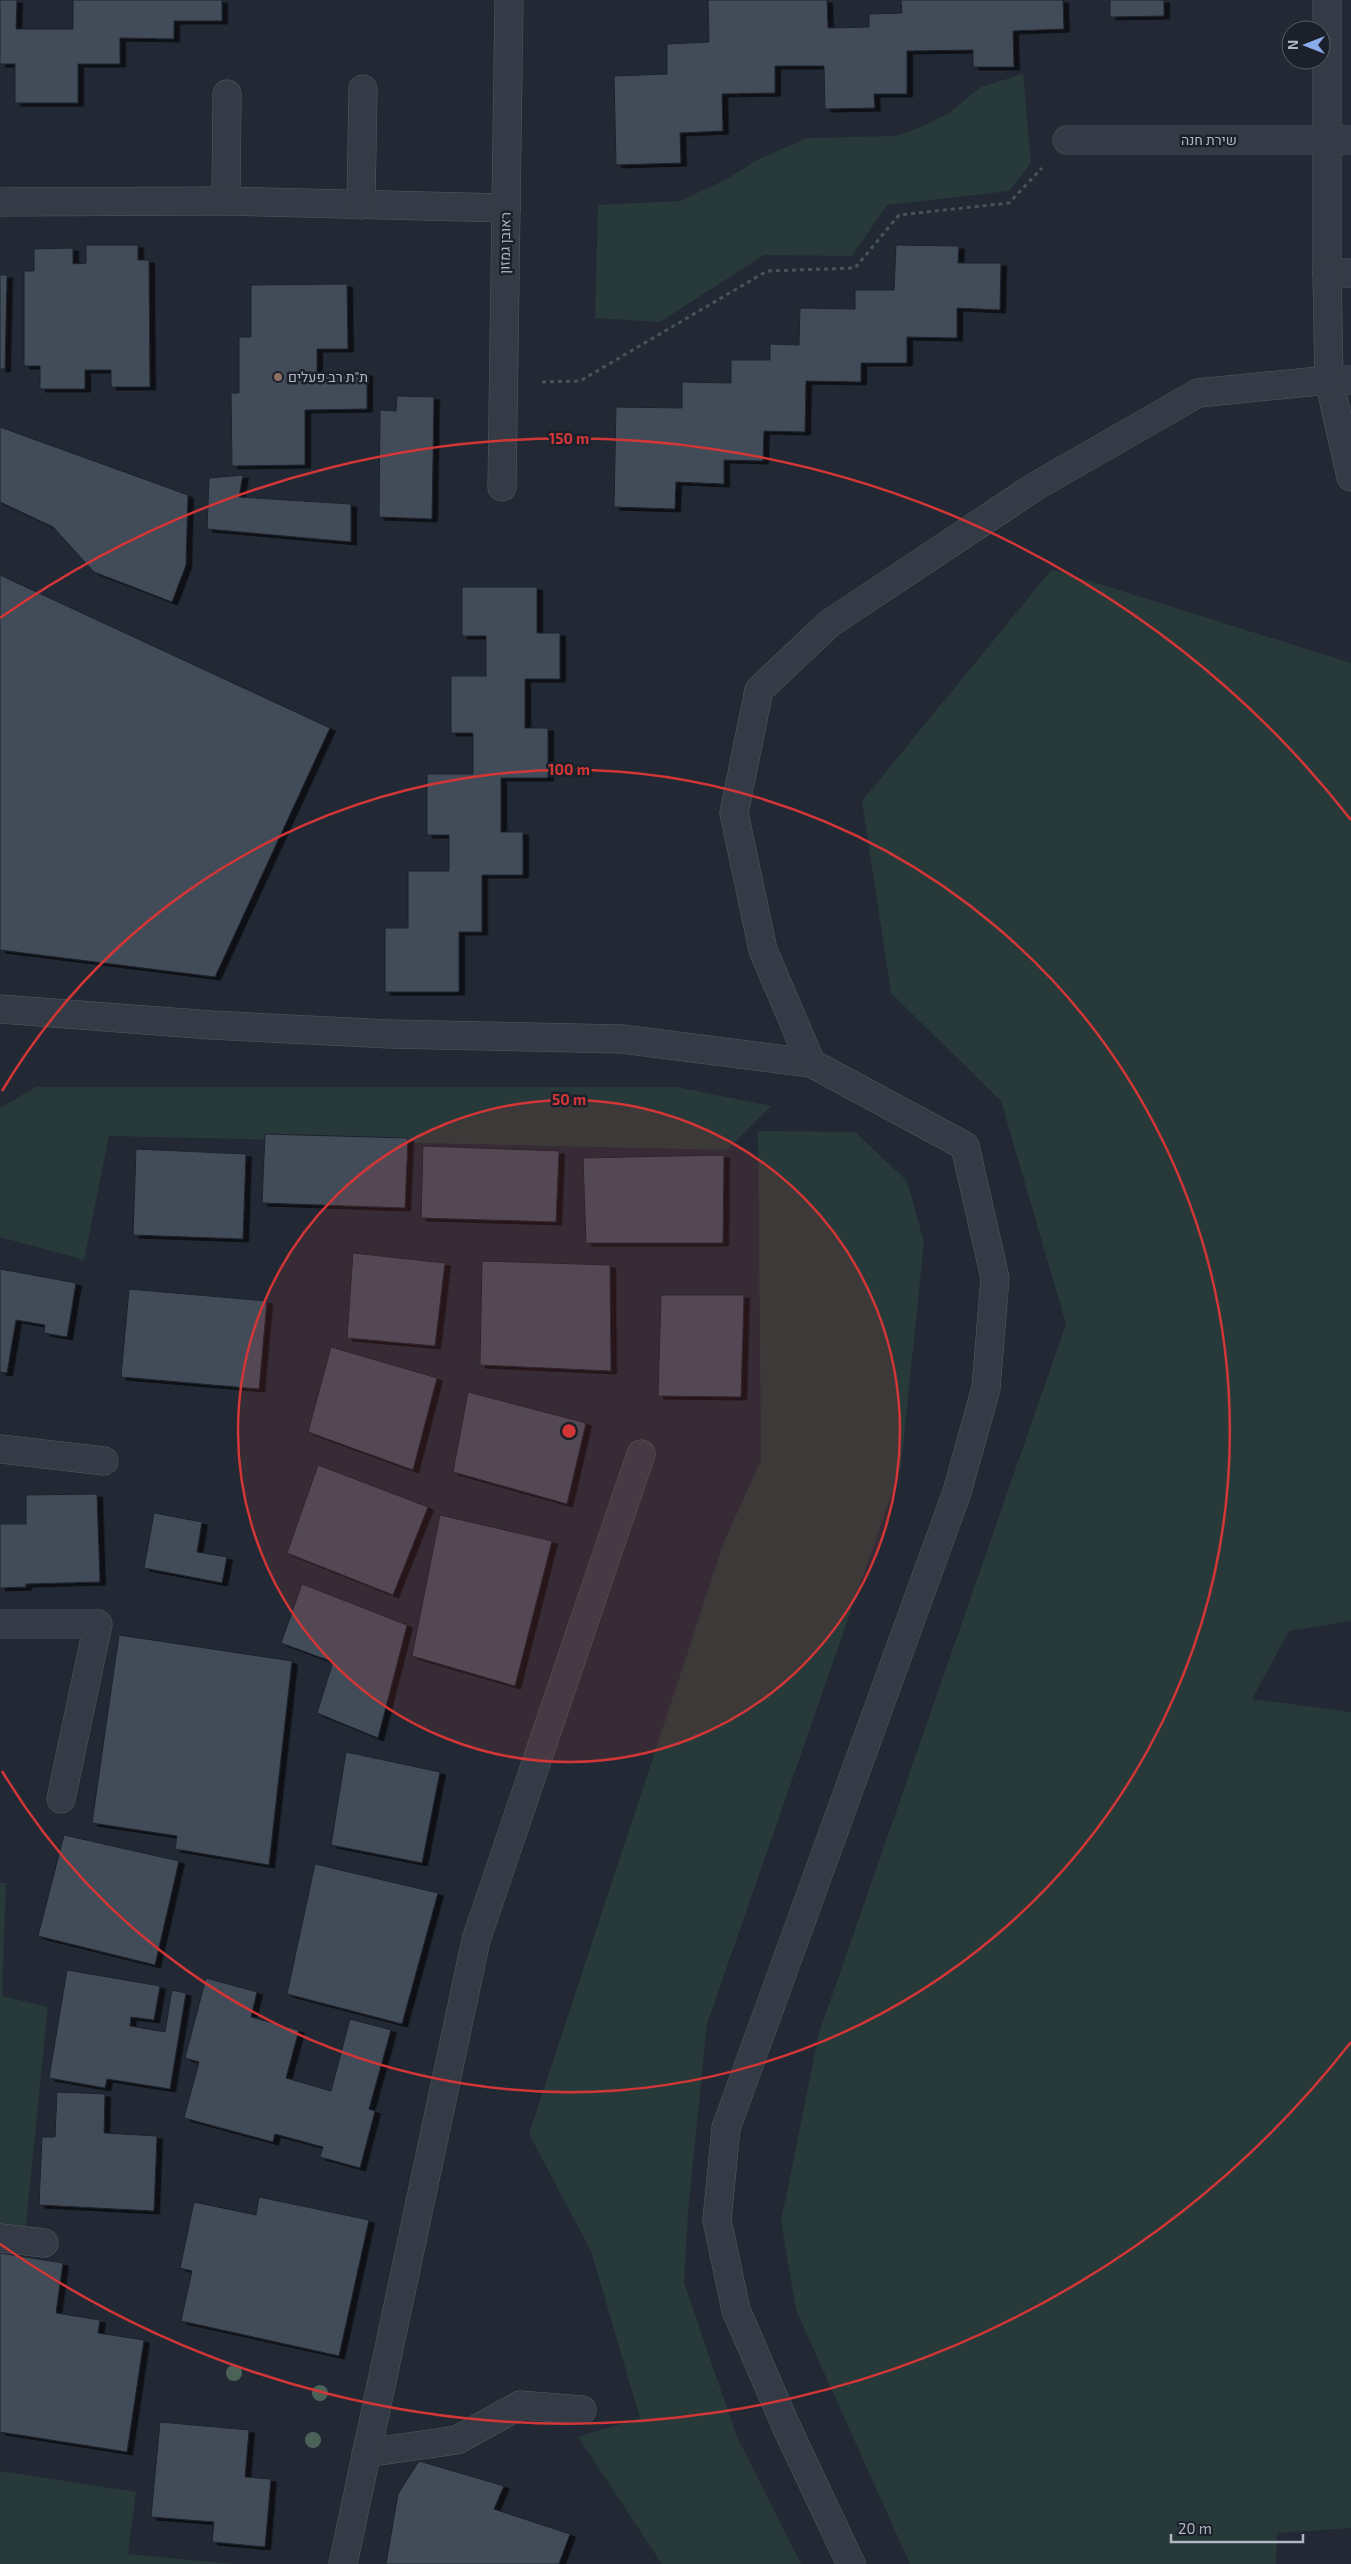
<svg xmlns="http://www.w3.org/2000/svg" width="1351" height="2564" font-family="'Exo 2',Heebo,sans-serif">
<style>
.green{fill:#28393a}
.building{fill:#434c59;stroke:#1d222c;filter:url(#shadow)}
.lines{fill:none;stroke-linecap:round;stroke-linejoin:round}
.minor-casing{stroke:#535963;stroke-width:29}
.path{stroke:#455457;stroke-width:3;stroke-dasharray:4 4;stroke-linecap:butt}
.minor{stroke:#353b46;stroke-width:28}
.tree{fill:#4a6258}
.ring{fill:none;stroke:#d23637;stroke-width:2.5}
.education-dot{fill:#8d6e63;stroke:#1b202a;stroke-width:2}
.labels{text-anchor:middle;stroke-width:5;stroke-linejoin:round;paint-order:stroke}
.street-label{font-size:14px;fill:#b0b6c2;stroke:#1b202a}
.poi-label{font-size:14px;fill:#b0b6c2;stroke:#1b202a;text-anchor:start}
.centre{fill:#d23637;stroke:#1b202a;stroke-width:2.5}
.ring-label{font-size:15px;text-anchor:middle;font-weight:bold;fill:#d23637;stroke:#1b202a;stroke-width:5;stroke-linejoin:round;paint-order:stroke}
</style>
<defs>
<filter id="shadow"><feDropShadow dx="5.5" dy="3" stdDeviation="0" flood-color="#0009"/></filter>
</defs>
<rect width="100%" height="100%" fill="#222935"/>
<!-- green -->
<g class="green">
<polygon points="1023,74 1031,163 1009,191 887,205 852,256 764,255 660,322 595,318 598,205 680,201 727,179 759,159 807,138 896,136 919,128 949,113 981,87"/>
<polygon points="1052,569 1351,663 1351,1621 1289,1631 1252,1699 1351,1712 1351,2528 1277,2533 1276,2564 910,2564 796,2310 781,2221 819,2033 1066,1324 1001,1101 891,993 862,801"/>
<polygon points="36,1087 677,1087 771,1106 727,1150 109,1136 84,1260 0,1237 0,1108"/>
<polygon points="758,1131 855,1132 907,1181 924,1242 901,1467 707,2024 688,2212 684,2283 737,2437 801,2564 662,2564 578,2437 640,2418 591,2251 529,2134 724,1542 761,1460"/>
<polygon points="0,1883 6,1883 2,1996 48,2007 25,2234 0,2230"/>
<polygon points="0,2471 136,2492 128,2554 234,2564 0,2564"/>
</g>
<!-- building -->
<g class="building">
<polygon points="0,0 17,0 16,29 73,29 73,0 222,0 222,21 174,21 174,39 120,38 120,64 78,64 78,103 15,103 15,64 0,64"/>
<polygon points="708,0 827,0 828,28 869,27 869,14 902,13 901,0 1063,0 1064,29 1013,31 1014,67 973,67 973,50 907,51 907,94 874,94 875,108 825,109 824,66 775,66 775,93 722,94 723,131 680,133 681,163 616,165 614,76 667,74 667,44 709,42"/>
<polygon points="1110,0 1164,0 1164,16 1110,17"/>
<polygon points="86,245 138,245 138,260 149,260 150,387 111,387 111,370 85,370 85,389 40,389 40,366 24,366 24,271 34,271 34,249 73,248 73,264 86,263"/>
<polygon points="896,245 959,246 958,263 1001,263 1000,310 957,308 957,338 907,337 907,363 861,363 861,382 806,381 805,432 764,431 763,461 724,460 724,484 676,482 675,509 614,507 616,407 682,408 682,382 731,383 731,360 770,360 770,344 799,345 800,308 855,309 855,290 894,290"/>
<polygon points="0,275 7,275 5,369 0,369"/>
<polygon points="347,284 348,349 317,349 317,373 367,373 367,409 305,410 305,465 232,466 231,393 239,393 239,337 251,337 251,285"/>
<polygon points="397,396 434,397 432,519 379,517 380,410 396,411"/>
<polygon points="0,427 188,495 186,565 172,602 94,572 53,527 0,502"/>
<polygon points="243,475 239,497 351,504 351,542 207,529 209,478"/>
<polygon points="0,575 330,728 215,977 0,950"/>
<polygon points="462,587 537,587 537,633 560,633 560,679 525,679 525,728 548,728 548,778 501,778 501,832 523,832 523,875 482,875 482,932 459,932 459,992 385,992 385,928 408,928 408,871 449,871 449,835 427,835 427,774 473,774 473,733 451,733 451,676 486,676 486,636 462,636"/>
<polygon points="265,1134 408,1138 405,1208 262,1203"/>
<polygon points="423,1146 559,1151 556,1222 421,1218"/>
<polygon points="136,1149 246,1154 243,1239 133,1235"/>
<polygon points="724,1155 723,1243 586,1243 583,1158"/>
<polygon points="353,1253 445,1263 435,1346 347,1338"/>
<polygon points="482,1261 610,1265 611,1371 480,1365"/>
<polygon points="0,1269 76,1283 67,1337 44,1333 45,1325 16,1320 7,1373 0,1372"/>
<polygon points="129,1289 267,1301 259,1389 121,1377"/>
<polygon points="661,1295 744,1295 741,1397 658,1396"/>
<polygon points="331,1347 437,1378 413,1470 308,1432"/>
<polygon points="468,1392 586,1423 567,1504 453,1472"/>
<polygon points="318,1465 428,1507 393,1595 287,1553"/>
<polygon points="97,1494 100,1582 26,1584 26,1587 0,1588 0,1524 26,1524 26,1495"/>
<polygon points="154,1513 202,1522 197,1552 227,1557 222,1583 144,1568"/>
<polygon points="440,1515 552,1541 515,1686 412,1656"/>
<polygon points="302,1584 407,1625 378,1738 317,1713 333,1662 281,1643"/>
<polygon points="119,1635 292,1661 269,1865 175,1849 177,1836 92,1823"/>
<polygon points="346,1752 440,1772 422,1863 331,1845"/>
<polygon points="64,1835 179,1861 155,1965 38,1936"/>
<polygon points="315,1864 438,1893 402,2024 287,1994"/>
<polygon points="67,1970 160,1986 154,2020 131,2017 130,2026 165,2032 172,1990 186,1993 170,2089 107,2079 105,2088 49,2078"/>
<polygon points="206,1978 257,1992 251,2017 299,2030 286,2078 331,2091 350,2019 391,2030 369,2109 375,2111 360,2168 320,2157 323,2147 275,2134 273,2142 184,2118 199,2062 185,2058"/>
<polygon points="57,2092 105,2094 104,2133 157,2136 154,2211 39,2205 42,2137 55,2137"/>
<polygon points="259,2197 369,2220 339,2356 181,2321 192,2271 180,2268 194,2202 256,2215"/>
<polygon points="0,2253 63,2263 56,2313 100,2320 98,2333 144,2340 127,2452 0,2432"/>
<polygon points="160,2422 249,2430 245,2477 271,2479 265,2547 212,2542 214,2522 151,2517"/>
<polygon points="419,2461 504,2486 494,2509 570,2534 559,2564 386,2564 398,2494"/>
</g>
<g class="lines">
<!-- minor casing -->
<g class="minor-casing">
<g id="minor">
<polyline points="1327,0 1327,273 1351,273"/>
<polyline points="227,94 226,201 506,208"/>
<polyline points="1067,140 1351,140"/>
<polyline points="0,202 226,201"/>
<polyline points="361,205 363,89"/>
<polyline points="1351,380 1329,380 1351,477"/>
<polyline points="502,487 509,0"/>
<polyline points="0,1009 211,1025 389,1034 622,1039 811,1063 965,1146 995,1278 986,1388 957,1492 726,2128 717,2220 736,2310 786,2426 851,2564"/>
<polyline points="811,1063 763,950 734,813 759,690 830,623 1036,486 1198,393 1329,380 1327,273"/>
<polyline points="0,1449 104,1461"/>
<polyline points="0,1624 98,1624 61,1799"/>
<polyline points="0,2238 44,2243"/>
<polyline points="366,2453 457,2440 520,2405 582,2410"/>
<polyline points="343,2564 476,1940 641,1454"/>
</g>
</g>
<!-- path -->
<polyline class="path" points="542,382 580,381 767,271 855,268 899,215 1009,203 1042,168"/>
<!-- minor -->
<use href="#minor" class="minor"/>
</g>
<!-- trees -->
<g class="tree">
<circle cx="234" cy="2373" r="8"/>
<circle cx="320" cy="2393" r="8"/>
<circle cx="313" cy="2440" r="8"/>
</g>
<!-- distance rings -->
<circle cx="569" cy="1431" r="331" fill="#d23637" fill-opacity=".12"/>
<g class="ring">
<circle cx="569" cy="1431" r="331"/>
<path d="M2 1091A661 661 0 1 1 2 1771"/>
<path d="M1351 2042A992 992 0 0 1 0 2244M0 618A992 992 0 0 1 1351 820"/>
</g>
<!-- markers -->
<circle class="education-dot" cx="278" cy="377" r="5"/>
<g class="labels">
<!-- street labels -->
<g class="street-label">
<text x="1209" y="145">שירת חנה</text>
<text transform="translate(505 243) rotate(-89)" y="5">ראובן גמזון</text>
</g>
<!-- poi labels -->
<g class="poi-label">
<text x="288" y="382">ת"ת רב פעלים</text>
</g>
</g>
<circle cx="569" cy="1431" r="8" class="centre"/>
<g class="ring-label">
<text x="569" y="444">150 m</text>
<text x="569" y="775">100 m</text>
<text x="569" y="1105">50 m</text>
</g>
<!-- north arrow -->
<g transform="translate(1306 45) rotate(270)"><circle r="24" fill="#1b202a" stroke="#575c67"/>
<path d="M0-4L9 19L0 12L-9 19Z" fill="#8baaec"/>
<text y="-8" font-size="14" font-weight="bold" text-anchor="middle" fill="#b0b6c2">N</text>
</g>
<!-- scale -->
<path d="M1171 2534v8h132v-8" fill="none" stroke="#b0b6c2" stroke-width="2.5"/>
<text x="1178" y="2534" font-size="15" fill="#b0b6c2" stroke="#1b202a" stroke-width="4" paint-order="stroke">20 m</text>
</svg>
